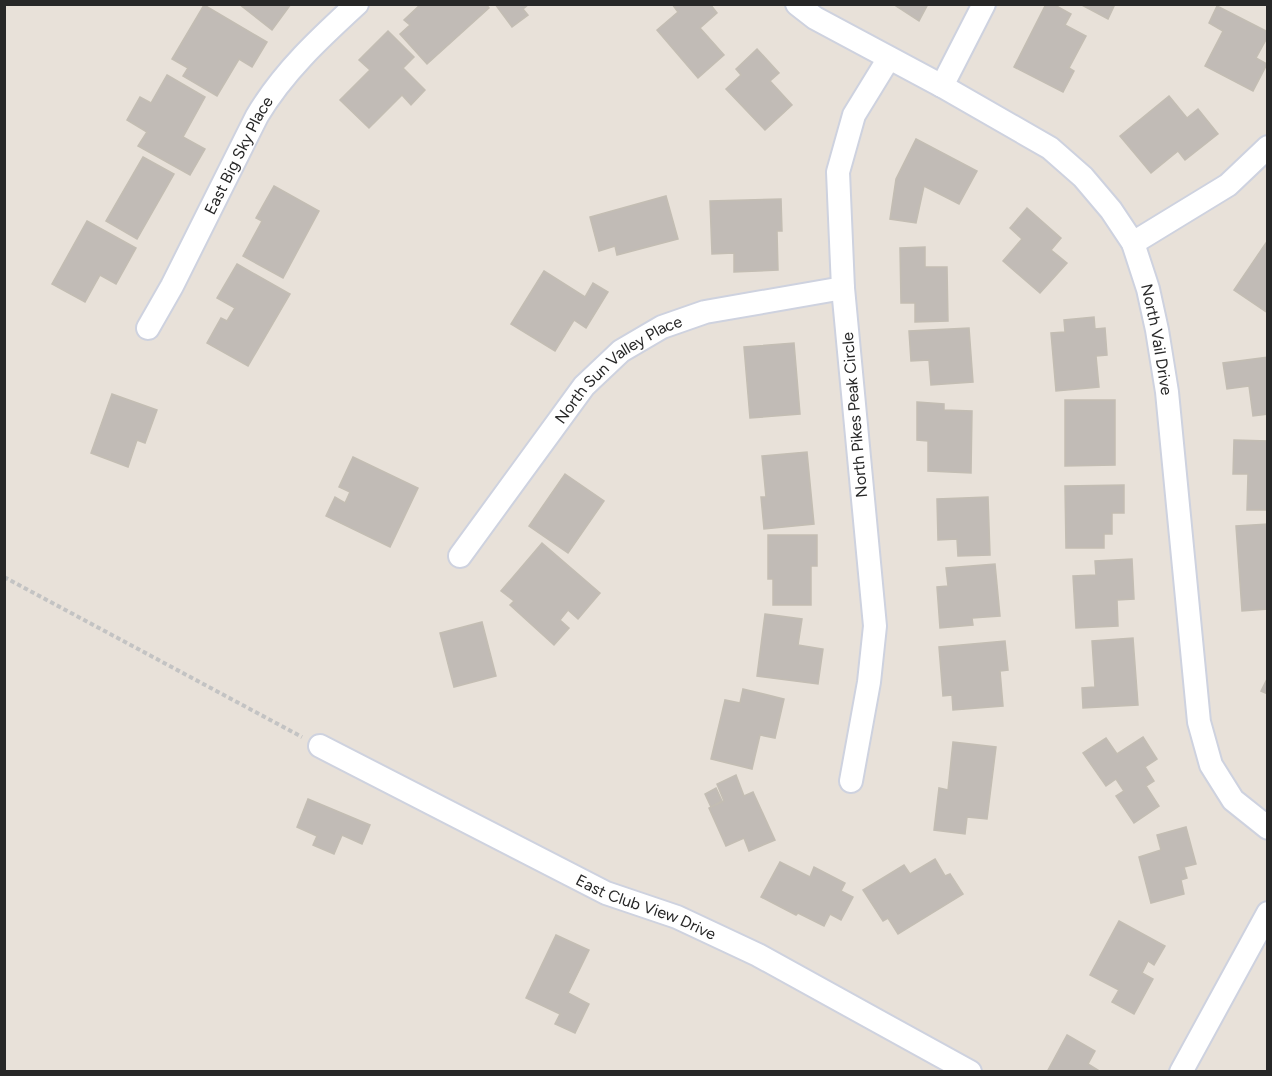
<svg xmlns="http://www.w3.org/2000/svg" width="1272" height="1076" font-family="Figtree,sans-serif">
<style>
.building{fill:#c1bbb6;stroke:#c3bdb3;stroke-width:1.5}
.lines{fill:none;stroke-linecap:round;stroke-linejoin:round}
.street-casing{stroke:#ced2df;stroke-width:26}
.path{stroke:#c3c3c3;stroke-width:4;stroke-dasharray:4.5 3;stroke-linecap:butt}
.street{stroke:#fff;stroke-width:22}
.labels{text-anchor:middle;stroke-width:4.5;stroke-linejoin:round;paint-order:stroke}
.street-label{font-size:16px;fill:#272727;stroke:#fff}
</style>
<rect width="100%" height="100%" fill="#e8e1d9"/>
<!-- building -->
<g class="building">
<polygon points="239,4 291,4 272,30"/>
<polygon points="421,4 486,4 489,8 427,64 400,34 410,25 404,20"/>
<polygon points="495,4 529,4 523,9 528,15 512,27"/>
<polygon points="672,4 710,4 717,13 700,28 724,55 698,78 657,30 678,12"/>
<polygon points="893,4 928,4 919,21"/>
<polygon points="1046,4 1053,4 1071,14 1065,25 1086,36 1069,68 1074,71 1063,92 1014,67"/>
<polygon points="1080,4 1115,4 1108,19"/>
<polygon points="204,5 267,42 252,67 239,59 217,96 183,76 188,68 172,59"/>
<polygon points="1217,6 1268,32 1268,36 1256,58 1267,64 1253,91 1205,66 1223,31 1209,23"/>
<polygon points="388,31 414,57 403,68 425,90 411,105 402,95 369,128 340,100 370,70 359,60"/>
<polygon points="757,49 779,73 770,81 792,105 765,130 726,89 741,75 736,69"/>
<polygon points="167,75 205,97 183,137 205,149 190,175 138,146 147,132 127,120 140,97 151,103"/>
<polygon points="1169,96 1187,118 1198,109 1218,134 1185,160 1178,151 1151,173 1120,136"/>
<polygon points="916,139 977,171 959,204 924,186 916,223 890,219 896,179"/>
<polygon points="143,157 174,174 137,239 106,221"/>
<polygon points="274,186 319,211 283,278 243,256 262,221 256,218"/>
<polygon points="666,196 678,239 617,255 615,246 599,251 590,217"/>
<polygon points="781,199 782,231 777,231 778,270 734,272 734,253 712,254 710,201"/>
<polygon points="1027,208 1061,238 1051,250 1067,263 1040,293 1003,261 1022,239 1010,228"/>
<polygon points="87,221 136,248 116,284 100,275 85,302 52,284"/>
<polygon points="1268,240 1268,313 1234,290"/>
<polygon points="925,247 925,267 947,267 948,321 915,322 915,303 901,303 900,248"/>
<polygon points="237,264 290,294 248,366 207,343 221,318 227,321 235,308 217,298"/>
<polygon points="544,271 585,297 593,283 608,292 586,328 574,320 555,351 511,324"/>
<polygon points="1094,317 1095,329 1105,328 1107,355 1096,356 1099,387 1056,391 1051,333 1065,332 1064,320"/>
<polygon points="969,328 973,382 931,385 929,360 911,361 909,331"/>
<polygon points="794,343 800,414 750,418 744,347"/>
<polygon points="1268,357 1268,414 1253,416 1249,386 1227,389 1223,363"/>
<polygon points="112,394 157,410 145,443 137,440 128,467 91,453"/>
<polygon points="1065,400 1115,400 1115,465 1065,466"/>
<polygon points="917,402 944,404 944,410 972,411 971,473 928,471 928,441 917,440"/>
<polygon points="1234,440 1268,441 1267,510 1247,510 1248,474 1233,474"/>
<polygon points="807,452 814,524 764,529 761,497 766,497 762,456"/>
<polygon points="353,457 418,488 390,547 326,516 335,497 345,503 350,492 339,487"/>
<polygon points="565,474 604,501 568,553 529,526"/>
<polygon points="1124,485 1124,513 1112,513 1112,534 1104,534 1104,548 1066,548 1065,486"/>
<polygon points="988,497 990,555 958,556 957,539 938,540 937,499"/>
<polygon points="1268,524 1268,609 1242,611 1236,526"/>
<polygon points="768,535 817,535 817,566 811,566 811,605 773,605 773,579 768,579"/>
<polygon points="542,543 600,593 578,619 568,610 560,620 569,628 554,645 510,605 514,601 501,591"/>
<polygon points="1132,559 1134,599 1117,600 1118,626 1076,628 1073,576 1096,575 1095,561"/>
<polygon points="995,564 1000,616 972,618 973,625 940,628 937,587 948,586 946,568"/>
<polygon points="765,614 802,619 798,645 823,649 818,684 757,676"/>
<polygon points="482,622 496,676 454,687 440,633"/>
<polygon points="1133,638 1138,705 1083,708 1082,688 1095,687 1092,641"/>
<polygon points="1005,641 1008,670 1000,671 1003,706 953,710 952,695 943,696 939,647"/>
<polygon points="1268,677 1268,694 1261,691"/>
<polygon points="743,689 784,699 775,738 760,735 752,769 711,759 725,700 740,703"/>
<polygon points="1143,737 1157,759 1145,767 1154,781 1146,786 1159,806 1134,823 1116,796 1124,791 1116,779 1106,786 1083,753 1106,738 1117,754"/>
<polygon points="953,742 996,747 987,819 967,817 965,834 934,830 939,788 948,790"/>
<polygon points="736,775 744,796 753,792 775,840 749,851 744,838 726,846 709,808 724,801 717,784"/>
<polygon points="716,788 722,801 711,807 705,794"/>
<polygon points="308,799 370,825 362,844 342,835 334,854 313,845 317,836 297,827"/>
<polygon points="1186,827 1196,864 1184,867 1187,878 1181,880 1184,894 1151,903 1139,857 1161,850 1157,835"/>
<polygon points="935,859 945,876 950,874 963,894 898,934 888,918 883,921 863,890 904,865 910,874"/>
<polygon points="780,862 810,877 814,867 845,883 841,891 853,897 841,920 830,914 824,926 798,913 796,915 761,897"/>
<polygon points="1119,921 1165,946 1154,965 1148,961 1142,973 1153,979 1134,1014 1112,1002 1119,990 1090,975"/>
<polygon points="556,935 589,950 568,993 589,1004 575,1033 555,1024 560,1014 526,998"/>
<polygon points="1067,1035 1095,1051 1088,1064 1101,1072 1047,1072"/>
</g>
<g class="lines">
<!-- street casing -->
<g class="street-casing">
<g id="street">
<path id="s1" d="M 797,4 L 815,18 L 942,86 L 1050,148 L 1083,177 L 1111,210 L 1133,243 L 1148,289 L 1157,330 L 1167,392 L 1199,722 L 1211,765 L 1233,800 L 1268,828"/>
<polyline points="942,86 984,4"/>
<polyline points="1133,243 1228,185 1268,147"/>
<path id="s2" d="M 148,328 L 172,286 L 257,116 C 283,72 320,38 357,4"/>
<path id="s3" d="M 460,556 L 584,386 L 621,351 L 662,327 L 705,312 L 843,288"/>
<path id="s4" d="M 320,746 L 606,893 L 677,917 L 758,955 L 970,1072"/>
<polyline points="851,781 869,682 875,626 843,288 838,172 854,115 889,58"/>
<polyline points="1181,1072 1268,913"/>
</g>
</g>
<!-- path -->
<polyline class="path" points="4,577 302,737"/>
<!-- street -->
<use href="#street" class="street"/>
</g>
<g class="labels">
<!-- street labels -->
<g class="street-label">
<text dy="6" stroke="none"><textPath href="#s2" startOffset="195">East Big Sky Place</textPath></text>
<text dy="6" stroke="none"><textPath href="#s1" startOffset="518">North Vail Drive</textPath></text>
<text dy="6" stroke="none"><textPath href="#s3" startOffset="248">North Sun Valley Place</textPath></text>
<text transform="translate(854 415) rotate(-95)" y="6">North Pikes Peak Circle</text>
<text dy="6" stroke="none"><textPath href="#s4" startOffset="364">East Club View Drive</textPath></text>
</g>
</g>
<!-- border -->
<rect width="1272" height="1076" fill="none" stroke="#272727" stroke-width="12"/>
</svg>
